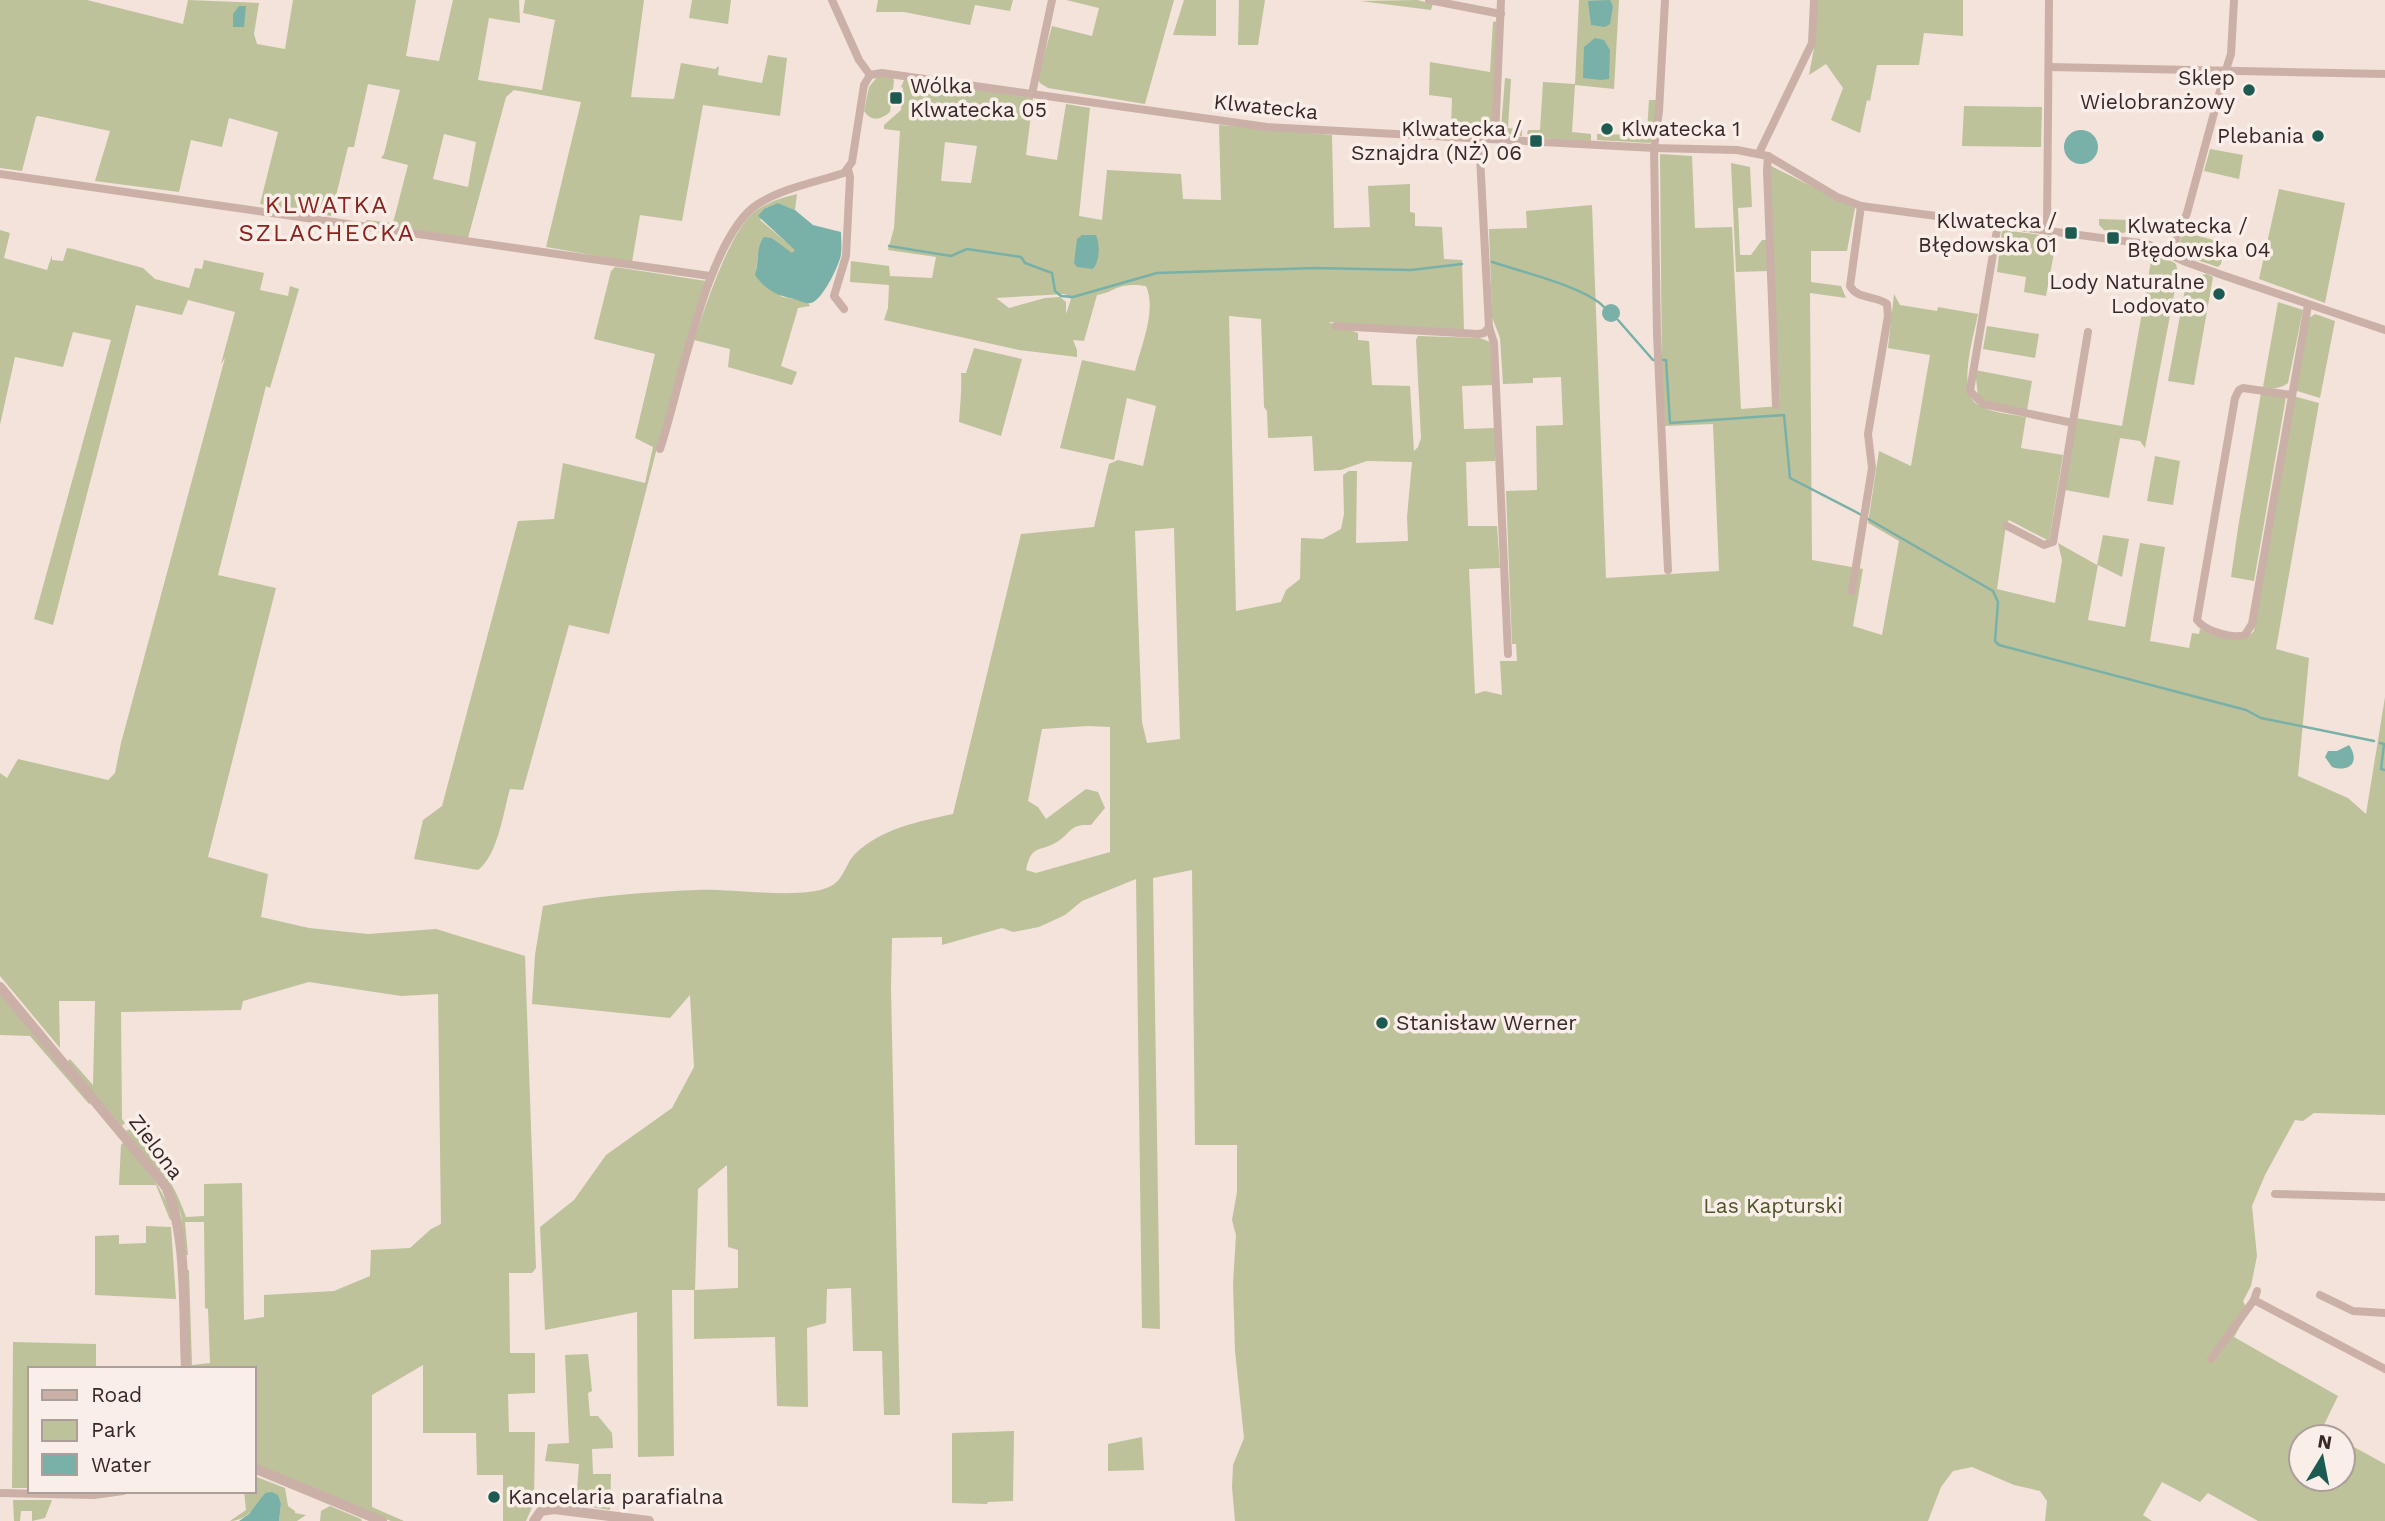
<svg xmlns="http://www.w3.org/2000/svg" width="2385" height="1521" font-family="'Work Sans',sans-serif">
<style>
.green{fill:#bdc29b;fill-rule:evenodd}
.water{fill:#79b0a8}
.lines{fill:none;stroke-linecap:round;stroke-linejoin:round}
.stream{stroke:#79b0a8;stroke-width:2.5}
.minor{stroke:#cbb0a7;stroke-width:8}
.tertiary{stroke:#cbb0a7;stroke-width:10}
.poi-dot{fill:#1c5a52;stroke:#faeee8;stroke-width:2.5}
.labels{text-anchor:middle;stroke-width:7;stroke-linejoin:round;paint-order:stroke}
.poi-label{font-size:21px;fill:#372928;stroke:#faeee8;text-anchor:end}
.street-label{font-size:21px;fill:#372928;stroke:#faeee8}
.park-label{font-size:21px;fill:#4f562b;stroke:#faeee8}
.quarter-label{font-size:24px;letter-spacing:2px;fill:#88231e;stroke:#faeee8}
</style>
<rect width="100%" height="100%" fill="#f3e3db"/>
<!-- green -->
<g class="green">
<path d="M 0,0 L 87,0 L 183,24 L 188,0 L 259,3 L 254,34 L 257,44 L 285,49 L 293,0 L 416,0 L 406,56 L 439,61 L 453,0 L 519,0 L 520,23 L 489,18 L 478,80 L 542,90 L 555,20 L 523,13 L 525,0 L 644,0 L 631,97 L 674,99 L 681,63 L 715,69 L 719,66 L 718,75 L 762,83 L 768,55 L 787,58 L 780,116 L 703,105 L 682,221 L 640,215 L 632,262 L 546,247 L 581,102 L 514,90 L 506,97 L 468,238 L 365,223 L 367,220 L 393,223 L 408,165 L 381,158 L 384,154 L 400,90 L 368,84 L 354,147 L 348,147 L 331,216 L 260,204 L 278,132 L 229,118 L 222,147 L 191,140 L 179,192 L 95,181 L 110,131 L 38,116 L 36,117 L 22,171 L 0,168 ZM 444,134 L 476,142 L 468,187 L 433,179 Z"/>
<polygon points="692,0 731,0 728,24 689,18"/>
<polygon points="878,0 1013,0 1010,11 975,5 970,25 904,12 876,12"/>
<polygon points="1066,0 1174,0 1145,104 1048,88 1040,83 1038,78 1052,26 1092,36 1099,8"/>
<polygon points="1184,0 1216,0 1216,36 1173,35"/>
<polygon points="1239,0 1265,0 1258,45 1238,45"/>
<polygon points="1417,0 1433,4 1431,10 1360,1"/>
<polygon points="1579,0 1619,0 1614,89 1575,85 1572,132 1591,134 1591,141 1539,138 1538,135 1527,134 1528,130 1540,130 1543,82 1575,84"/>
<polygon points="1816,0 1963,0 1963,36 1924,33 1919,65 1877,65 1870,101 1867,100 1860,133 1831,120 1843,88 1826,64 1809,75 1816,37"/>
<polygon points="1497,21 1493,132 1451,129 1452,98 1429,95 1430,62 1490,72 1493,22"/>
<path d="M 878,76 L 893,78 L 894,81 L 890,112 C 881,120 871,122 864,111 L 869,87 Z"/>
<polygon points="1505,78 1511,79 1508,128 1522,130 1522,136 1505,134 1501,128"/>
<path d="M 907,79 L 1033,98 L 1026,155 L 1057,160 L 1066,104 L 1090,108 L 1079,216 L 1102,220 L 1107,170 L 1181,174 L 1183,199 L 1221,200 L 1219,125 L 1332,135 L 1334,228 L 1370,227 L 1368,186 L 1410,184 L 1410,212 L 1415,213 L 1415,226 L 1442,227 L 1444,259 L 1462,260 L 1464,330 L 1328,322 L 1358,333 L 1358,340 L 1369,341 L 1372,385 L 1410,386 L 1414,451 L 1418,447 L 1421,438 L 1416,340 L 1418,336 L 1480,338 L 1490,342 L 1493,385 L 1462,386 L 1464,429 L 1495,428 L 1495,461 L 1466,462 L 1468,526 L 1497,526 L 1500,568 L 1469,569 L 1475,694 L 1485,691 L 1502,695 L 1500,661 L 1517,661 L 1516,644 L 1512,644 L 1506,491 L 1537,490 L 1536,426 L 1563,425 L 1561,377 L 1533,378 L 1533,383 L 1503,384 L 1500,338 L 1492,317 L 1489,229 L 1527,228 L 1526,211 L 1592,205 L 1606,578 L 1719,571 L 1713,424 L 1665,426 L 1662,382 L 1660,154 L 1692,156 L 1695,228 L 1732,227 L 1741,409 L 1780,406 L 1769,172 L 1771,166 L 1855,208 L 1847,251 L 1811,251 L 1811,282 L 1841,286 L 1846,298 L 1810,293 L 1812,560 L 1863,569 L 1853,626 L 1882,635 L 1899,541 L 1868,523 L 1879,451 L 1911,466 L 1930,355 L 1888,348 L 1894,294 L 1900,305 L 1937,311 L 1938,307 L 1978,314 C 1974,335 1957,391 1977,404 C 1990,413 2010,414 2026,417 L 2021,448 L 2063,455 L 2049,541 L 2009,520 L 2006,525 L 1997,589 L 2055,603 L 2062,560 L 2058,543 L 2097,565 L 2103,535 L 2129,539 L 2122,577 L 2098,565 L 2088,620 L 2125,627 L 2140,543 L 2165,547 L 2150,641 L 2189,648 L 2192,633 L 2199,634 L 2200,629 C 2218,633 2239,648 2254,631 L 2261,575 L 2293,396 L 2319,403 L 2276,649 L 2309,658 L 2298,776 L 2348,798 L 2366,814 L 2385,697 L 2385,1115 L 2314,1113 L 2303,1121 L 2295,1120 L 2265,1175 L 2252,1206 L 2257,1256 L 2251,1286 L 2243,1301 L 2248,1312 L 2234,1337 L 2338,1396 L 2322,1429 L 2336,1437 L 2301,1437 L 2301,1479 L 2343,1479 L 2343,1441 L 2385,1464 L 2385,1521 L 2258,1521 L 2208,1493 L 2200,1502 L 2162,1482 L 2143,1515 L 2152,1521 L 2045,1521 L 2047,1501 L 2040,1491 L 2014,1485 L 1972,1467 L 1953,1471 L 1941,1487 L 1928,1521 L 1235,1521 L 1232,1487 L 1233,1465 L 1244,1438 L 1235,1351 L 1233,1283 L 1236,1235 L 1232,1220 L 1237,1192 L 1237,1145 L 1195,1145 L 1192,870 L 1153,878 L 1160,1329 L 1142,1328 L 1136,879 L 1082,901 L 1065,915 L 1039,927 L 1013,932 L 1002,928 L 942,945 L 942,937 L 892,938 L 891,988 L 900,1415 L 884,1415 L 882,1351 L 853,1351 L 851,1288 L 827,1289 L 826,1323 L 807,1328 L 808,1407 L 777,1406 L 775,1337 L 694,1339 L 694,1290 L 672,1290 L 674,1456 L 638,1457 L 637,1312 L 545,1330 L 540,1227 L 574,1200 L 606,1155 L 672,1108 L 694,1067 L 690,995 L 670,1018 L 532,1004 L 535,955 L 543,906 C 594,896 645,892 697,890 C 730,888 801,900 829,887 C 844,881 845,864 855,854 C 880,829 920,821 953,814 L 1021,534 L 1094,527 L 1109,464 L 1118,460 L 1143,466 L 1156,406 L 1127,398 L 1114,460 L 1060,448 L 1082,360 L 1135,371 C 1141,345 1157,311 1146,286 C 1138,285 1129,284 1120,287 C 1111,290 1108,293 1097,295 L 1084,341 L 1073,340 L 1077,350 L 1077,357 L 1019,350 L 884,320 L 888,308 L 889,285 L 850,282 L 851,261 L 889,266 L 890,276 L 932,278 L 936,257 L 888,250 L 894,228 L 900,131 L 884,129 L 884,125 L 901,110 L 903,88 L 901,87 L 904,80 ZM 945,142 L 977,146 L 971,183 L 941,181 ZM 1065,294 L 1071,299 L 1066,314 L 1066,302 L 1060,297 L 1045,298 L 1009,308 L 996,298 ZM 1229,316 L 1261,319 L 1264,407 L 1267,411 L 1268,438 L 1312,436 L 1314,471 L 1341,470 L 1367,461 L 1412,462 L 1407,517 L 1408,541 L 1356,543 L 1357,471 L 1349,471 L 1343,475 L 1344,514 L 1341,529 L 1323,539 L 1301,538 L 1300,579 L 1286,590 L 1281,602 L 1236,611 ZM 1174,528 L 1180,739 L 1147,743 L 1142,722 L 1135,531 ZM 1088,726 L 1110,727 L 1110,852 L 1036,873 L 1026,870 C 1032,843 1039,853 1057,842 C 1072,832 1069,824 1091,825 L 1105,808 L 1098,792 L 1086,789 L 1046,819 L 1038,807 L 1028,801 L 1042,729 ZM 727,1165 L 728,1247 L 738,1250 L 738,1288 L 695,1290 L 698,1189 Z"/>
<polygon points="1649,100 1657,100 1652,141 1649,143 1597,140 1597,134 1643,135 1647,132"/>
<polygon points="1964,106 2042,107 2041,147 1962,146"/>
<polygon points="2210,149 2243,155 2239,179 2204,171"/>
<polygon points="1731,163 1750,167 1752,207 1738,208 1740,255 1751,255 1762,240 1767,240 1768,271 1736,272"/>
<polygon points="2279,189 2345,203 2325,303 2259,279"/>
<path d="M 797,194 L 795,210 L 778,203 L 760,220 L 796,250 L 792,254 L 772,238 L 758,255 L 756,271 L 782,297 L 807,301 L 810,306 L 798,308 L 781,366 L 797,372 L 792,385 L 728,367 L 730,349 L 694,340 C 705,308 728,236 752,214 C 765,203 780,198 797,194 Z"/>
<polygon points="2099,219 2130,220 2129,231 2123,233 2104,230 2099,225"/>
<path d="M 0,230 L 10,233 L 4,258 L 47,270 L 52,255 L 52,260 L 63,261 L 67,248 L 73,249 L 143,268 L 155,279 L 189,288 L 195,268 L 202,269 L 204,260 L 264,273 L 260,290 L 288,296 L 290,286 L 299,289 L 270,388 L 266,386 L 218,575 L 276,588 L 208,857 L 268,874 L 261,917 L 309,928 L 368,934 L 436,929 L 525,956 L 536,1268 L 532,1273 L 509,1273 L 510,1353 L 535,1353 L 535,1393 L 508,1394 L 509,1432 L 535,1432 L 534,1503 L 526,1521 L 503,1521 L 503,1475 L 477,1475 L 476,1433 L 423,1433 L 423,1365 L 372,1395 L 372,1507 L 404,1521 L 391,1521 L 254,1464 L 254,1369 L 190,1369 L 186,1270 L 189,1270 L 192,1365 L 210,1363 L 208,1309 L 205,1308 L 204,1222 L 185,1222 L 188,1255 L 185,1255 L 181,1215 L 172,1192 L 126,1131 L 130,1129 C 156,1160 173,1179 186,1217 L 204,1216 L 204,1184 L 242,1183 L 244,1320 L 264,1317 L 264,1295 L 334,1291 L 370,1276 L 371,1250 L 410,1248 L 431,1229 L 441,1224 L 438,994 L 401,996 L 309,982 L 243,1001 L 241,1010 L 121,1012 L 122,1119 L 125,1123 L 122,1126 L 67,1062 L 70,1059 L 93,1085 L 95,1001 L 59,1001 L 60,1048 L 0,976 L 0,773 L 7,778 L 18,759 L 108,780 L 115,773 L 121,743 L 225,358 L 221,364 L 235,312 L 188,300 L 182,315 L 136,305 L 53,625 L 34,619 L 111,340 L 73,332 L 63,367 L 15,357 L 0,425 Z"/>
<polygon points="2002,230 2057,237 2046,296 2024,292 2026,277 1997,272"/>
<polygon points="2187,233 2225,243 2221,264 2218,267 2182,255 2177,249 2183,234"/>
<polygon points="2153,250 2176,264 2178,273 2145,448 2140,441 2120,438 2109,498 2065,490 2076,418 2122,426"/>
<path d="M 615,267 L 706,281 L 657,448 L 609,634 L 569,625 L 523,790 L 510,789 C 503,813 498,855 478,870 L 414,859 L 423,820 L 442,806 L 518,521 L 554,519 L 563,463 L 645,483 L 653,447 L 635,438 L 655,354 L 594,339 L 611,271 Z"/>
<polygon points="2207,274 2213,277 2194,385 2168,381 2187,278"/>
<path d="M 2278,302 L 2303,310 L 2288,383 C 2280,389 2272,389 2263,387 Z"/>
<polygon points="2315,314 2335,321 2320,398 2297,391 2294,386 2309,318"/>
<polygon points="1987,326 2039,334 2035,358 1983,349"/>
<path d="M 974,348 L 1022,359 L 1001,436 L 959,422 C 960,406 962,389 961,373 L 966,373 Z"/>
<polygon points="1975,370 2032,381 2027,410 1990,404 1978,396"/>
<polygon points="2261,393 2286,397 2254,581 2231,577 2238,528"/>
<polygon points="2155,456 2180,461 2173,505 2147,501"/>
<polygon points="0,993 92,1102 89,1104 30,1036 0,1035"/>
<path d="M 124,1142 C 145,1166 162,1188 174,1218 L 170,1220 L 156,1185 L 119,1185 L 121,1145 Z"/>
<polygon points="146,1226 171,1227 176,1299 95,1295 95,1236 119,1235 119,1244 146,1243"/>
<polygon points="13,1342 96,1344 96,1369 30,1369 30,1488 12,1488"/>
<polygon points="588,1354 592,1391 588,1393 590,1416 598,1416 612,1433 613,1448 592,1449 593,1474 611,1474 610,1510 576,1505 579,1464 545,1461 548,1444 569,1443 565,1355"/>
<polygon points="1014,1431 1013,1501 988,1502 987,1504 952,1503 952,1433"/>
<polygon points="1142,1437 1144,1470 1108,1471 1108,1444"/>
<path d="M 254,1476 L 285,1488 L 288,1506 L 295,1511 L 295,1513 L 306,1515 L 297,1521 L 279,1521 L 281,1504 L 265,1493 C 257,1506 246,1521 230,1521 L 246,1510 L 244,1491 L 254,1491 Z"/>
<polygon points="13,1500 52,1500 45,1518 32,1521 32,1511 21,1511 20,1521 14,1521"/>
<polygon points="330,1506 361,1519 362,1521 320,1521 321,1511"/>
</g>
<!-- water -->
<g class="water">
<polygon points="1610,0 1613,6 1610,24 1605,27 1591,25 1588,1"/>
<polygon points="239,6 246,6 244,27 233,27 233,14"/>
<polygon points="1595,38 1604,40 1610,50 1609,79 1601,80 1583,78 1584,47"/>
<circle cx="2081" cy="147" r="17"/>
<path d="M 778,203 L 795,210 L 813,225 L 841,232 C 841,239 842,246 841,254 C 840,264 822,301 811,303 C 804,304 797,299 790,298 C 775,295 764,288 755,275 C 759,263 756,247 764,237 L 772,238 L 792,253 L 795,250 L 758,216 L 764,209 Z"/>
<path d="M 1082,235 L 1096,235 C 1100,244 1100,261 1093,269 L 1077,267 L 1074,263 L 1077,239 Z"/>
<circle cx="1611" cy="313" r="9"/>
<path d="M 2349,745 C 2360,761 2351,773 2332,767 L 2325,757 L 2328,751 L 2337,751 Z"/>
<polygon points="272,1492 278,1495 281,1504 279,1521 239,1521 249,1514 265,1493"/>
</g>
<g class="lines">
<!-- stream -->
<g class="stream">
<polyline points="889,246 951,256 967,249 1021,257 1025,263 1052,273 1055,291 1061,296 1073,297 1157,273 1315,268 1411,270 1462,264"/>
<path d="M 1492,262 C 1519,271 1586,287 1604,307"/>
<polyline points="1618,320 1653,360 1666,360 1670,423 1784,415 1790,478 1856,512 1993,591 1998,602 1995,641 1999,645 2246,710 2261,718 2374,741"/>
<polyline points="2380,743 2384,744 2381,769 2385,770"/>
</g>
<!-- minor -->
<g class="minor">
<polyline points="832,0 859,60 870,75"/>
<polyline points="1429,0 1501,14"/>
<polyline points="1665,0 1659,111 1654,148 1657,334 1668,570"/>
<polyline points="2049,67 2385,74"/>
<polyline points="870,75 882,73 1267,127 1654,148 1737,150 1768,156 1837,197 1861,206 2147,244 2186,262 2222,275 2385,330"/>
<polyline points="1032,94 1052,0"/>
<polyline points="1479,138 1489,327 1494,343 1508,654"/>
<polyline points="1495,138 1501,0"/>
<polyline points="1759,153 1812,43 1814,0"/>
<polyline points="1768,156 1767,170 1776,405"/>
<polyline points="0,174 710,276"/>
<polyline points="1998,224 1970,391 1983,404 2073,423"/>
<polyline points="2047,230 2049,0"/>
<polyline points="2170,254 2187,213 2224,76 2231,54 2234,0"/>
<polyline points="844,309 834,296 846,256 850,177 848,169"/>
<polyline points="1336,326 1478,334 1484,333 1489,327"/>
<path d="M 2292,395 L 2243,388 L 2239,390 L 2235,398 L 2197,620 C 2205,631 2232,639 2245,635 L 2252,624 L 2308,305"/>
<path d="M 660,449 C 680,390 707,236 758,204 C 783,188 816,182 844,173 L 852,162 L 864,85 L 870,75"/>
<polyline points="2007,526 2044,545 2053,542 2088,332"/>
<path d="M 1852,591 L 1872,468 L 1868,434 L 1888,316 L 1887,304 C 1875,295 1858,300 1850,286 L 1861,206"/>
<polyline points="2275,1194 2385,1197"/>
<polyline points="2320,1295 2353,1311 2385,1313"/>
<polyline points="2254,1300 2385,1369"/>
<polyline points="2211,1359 2254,1300 2257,1291"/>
<polyline points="0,1493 94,1495 123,1491"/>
</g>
<!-- tertiary -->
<g class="tertiary">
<path d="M 0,987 L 166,1187 C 188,1236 183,1314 186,1369"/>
<polyline points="254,1468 382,1521"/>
<polyline points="534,1521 541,1511 554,1509 649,1521"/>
</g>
</g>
<!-- markers -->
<g class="poi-dot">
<circle cx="2249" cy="90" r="7"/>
<rect x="889" y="91" width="14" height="14" rx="3.5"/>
<circle cx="1607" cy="129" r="7"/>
<circle cx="2318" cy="136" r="7"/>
<rect x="1529" y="134" width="14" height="14" rx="3.5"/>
<rect x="2064" y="226" width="14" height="14" rx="3.5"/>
<rect x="2106" y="231" width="14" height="14" rx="3.5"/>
<circle cx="2219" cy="294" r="7"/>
<circle cx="1382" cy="1023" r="7"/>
<circle cx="494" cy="1497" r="7"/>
</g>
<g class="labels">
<!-- poi labels -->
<g class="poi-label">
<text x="2235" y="85">Sklep<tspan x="2235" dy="24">Wielobranżowy</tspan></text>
<text x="910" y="93" text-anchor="start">Wólka<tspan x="910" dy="24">Klwatecka 05</tspan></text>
<text x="1522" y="136">Klwatecka /<tspan x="1522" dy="24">Sznajdra (NŻ) 06</tspan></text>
<text x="1621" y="136" text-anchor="start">Klwatecka 1</text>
<text x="2304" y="143">Plebania</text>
<text x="2057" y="228">Klwatecka /<tspan x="2057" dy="24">Błędowska 01</tspan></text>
<text x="2127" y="233" text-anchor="start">Klwatecka /<tspan x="2127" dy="24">Błędowska 04</tspan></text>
<text x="2205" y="289">Lody Naturalne<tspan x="2205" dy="24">Lodovato</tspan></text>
<text x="1396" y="1030" text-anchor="start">Stanisław Werner</text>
<text x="508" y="1504" text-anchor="start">Kancelaria parafialna</text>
</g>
<!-- street labels -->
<g class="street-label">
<text transform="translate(1266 107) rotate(6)" y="7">Klwatecka</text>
<text transform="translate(156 1147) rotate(53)" y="7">Zielona</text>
</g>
<!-- park labels -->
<g class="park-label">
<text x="1773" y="1213">Las Kapturski</text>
</g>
<!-- quarter labels -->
<g class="quarter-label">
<text x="327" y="213">KLWATKA<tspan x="327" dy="28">SZLACHECKA</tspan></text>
</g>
</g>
<!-- legend -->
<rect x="28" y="1367" width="228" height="126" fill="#faeee8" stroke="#ac9f9b" stroke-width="2"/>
<rect x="42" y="1390" width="35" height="10" fill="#cbb0a7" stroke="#ac9f9b" stroke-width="2"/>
<text x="91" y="1402" font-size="21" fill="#372928">Road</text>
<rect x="42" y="1420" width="35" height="21" fill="#bdc29b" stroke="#ac9f9b" stroke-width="2"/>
<text x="91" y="1437" font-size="21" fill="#372928">Park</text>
<rect x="42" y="1454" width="35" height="21" fill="#79b0a8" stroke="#ac9f9b" stroke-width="2"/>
<text x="91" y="1472" font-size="21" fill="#372928">Water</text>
<!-- north arrow -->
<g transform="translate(2322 1458) rotate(10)"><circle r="33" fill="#faeee8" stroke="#ac9f9b" stroke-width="2"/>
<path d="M0-5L12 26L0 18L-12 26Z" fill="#1c5a52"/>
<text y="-10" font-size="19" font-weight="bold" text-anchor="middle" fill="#372928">N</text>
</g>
</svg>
